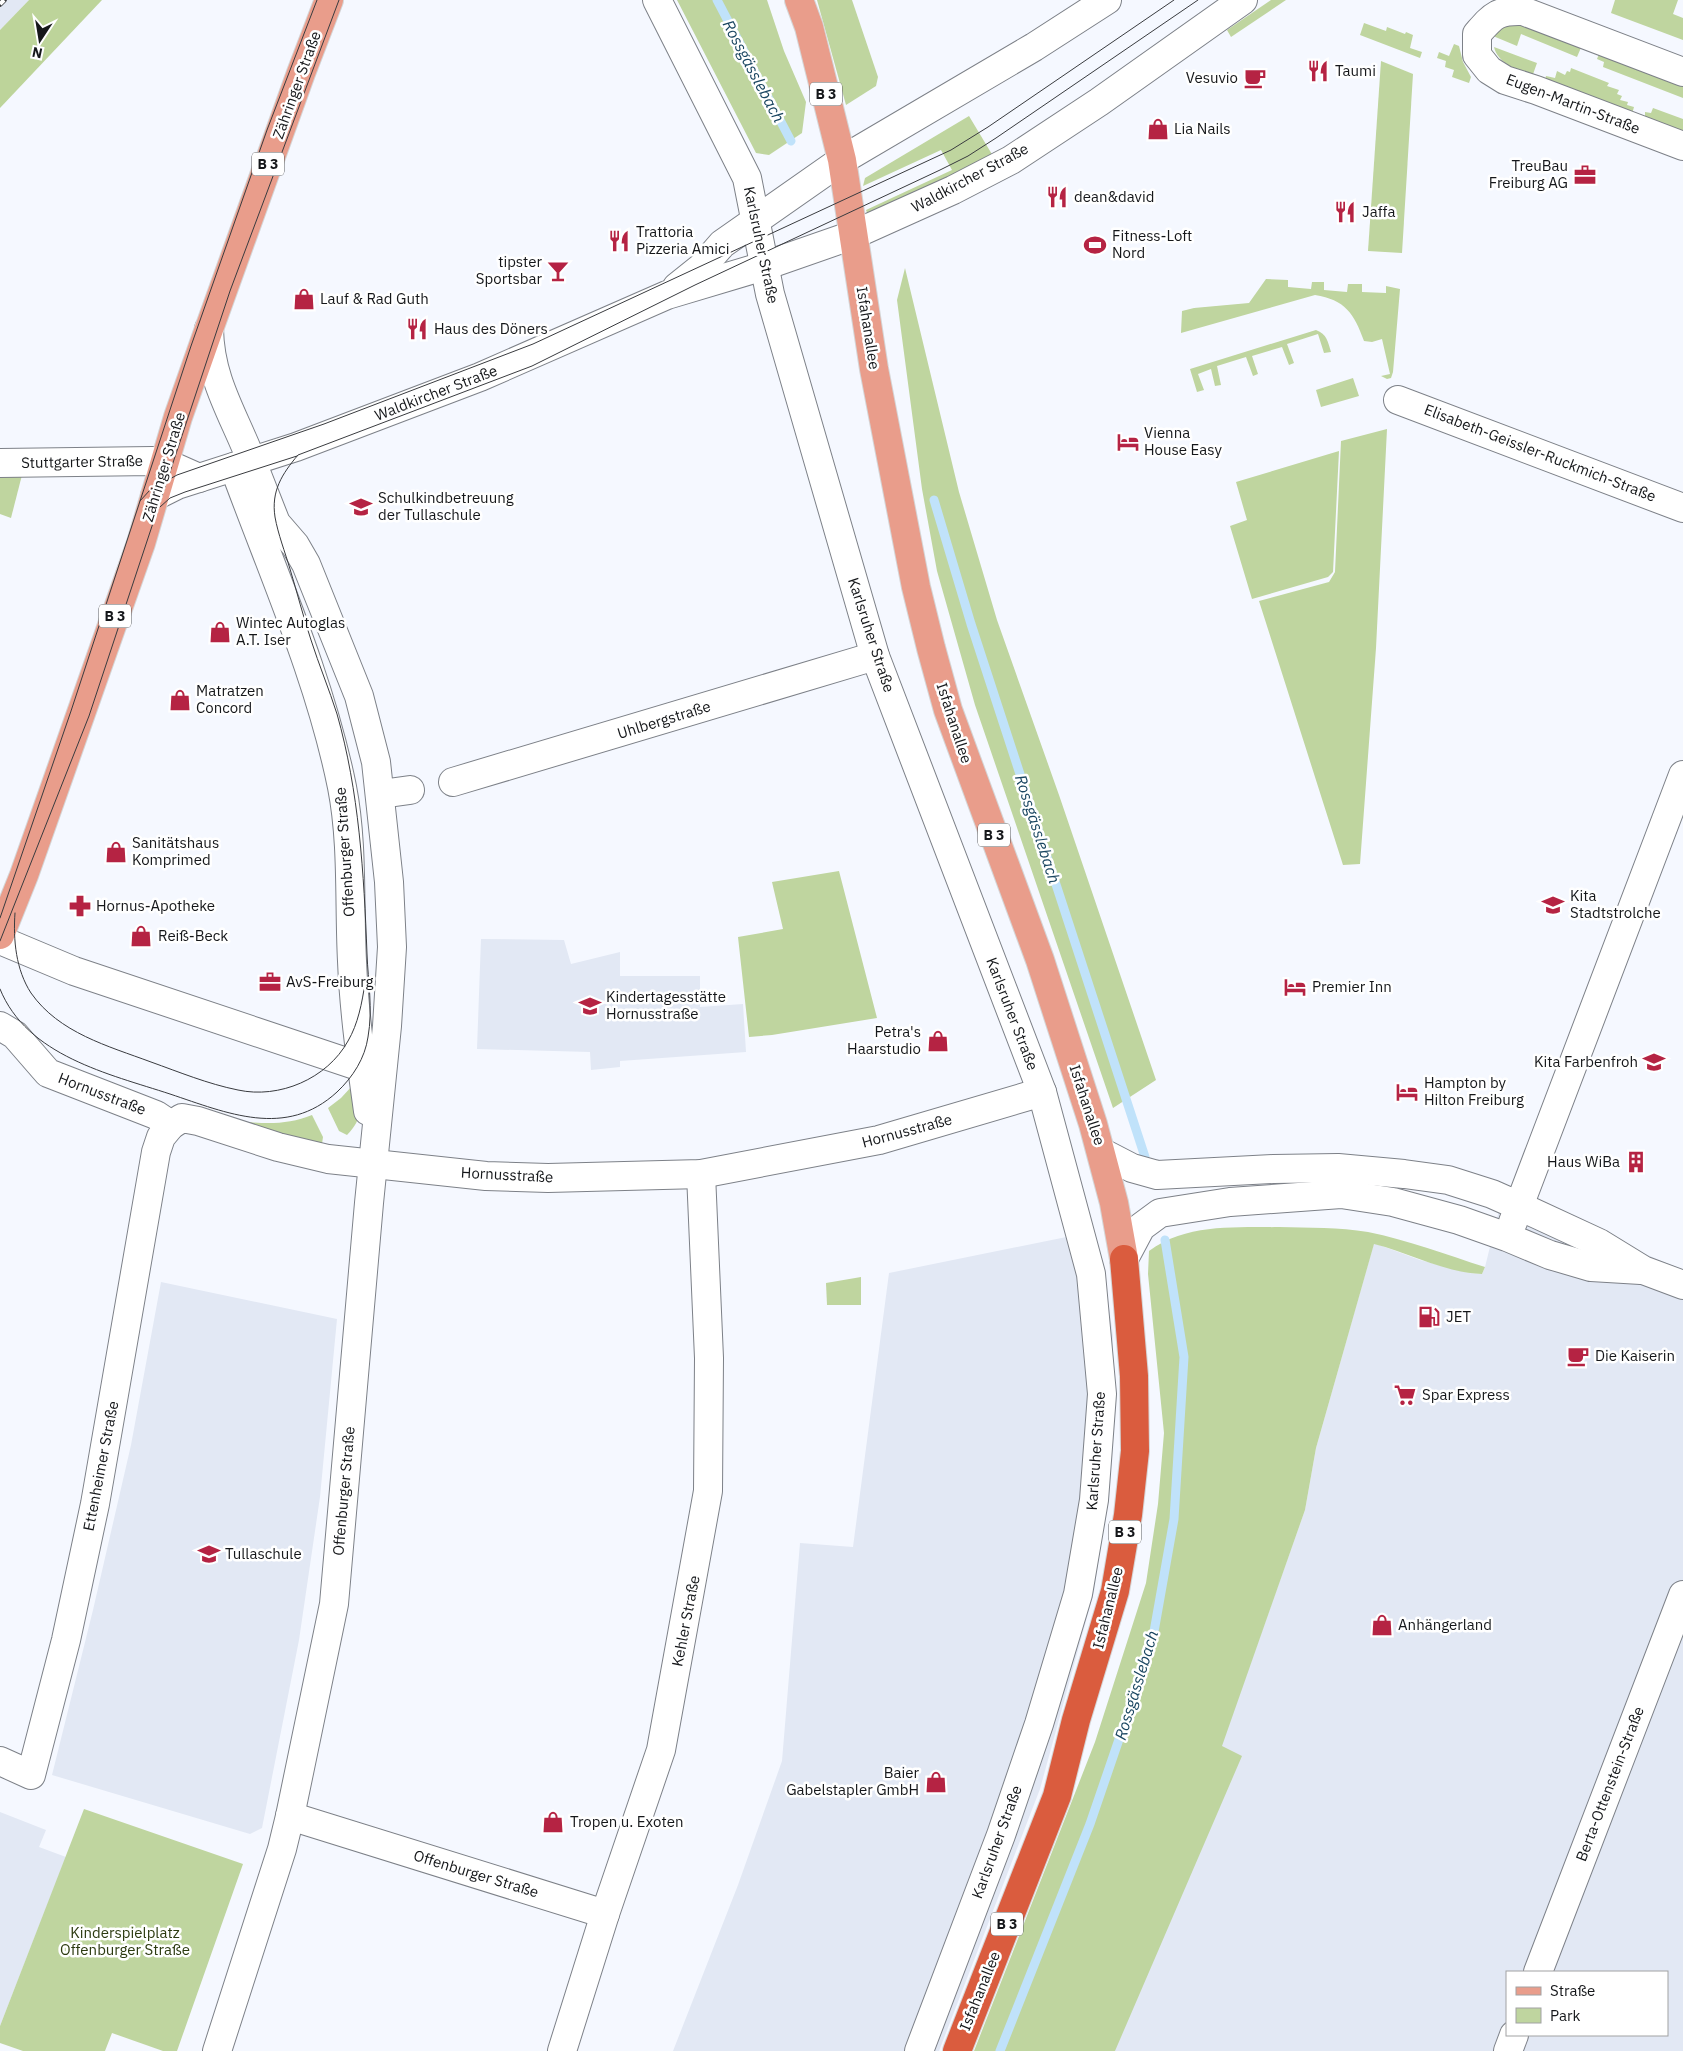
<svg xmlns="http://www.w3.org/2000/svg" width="1683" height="2051" font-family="'IBM Plex Sans',sans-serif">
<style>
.built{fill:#e2e8f4;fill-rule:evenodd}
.green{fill:#bfd59f}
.forest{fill:#bdd49a}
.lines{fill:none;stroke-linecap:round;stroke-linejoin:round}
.stream{stroke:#c0e2fa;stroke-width:9}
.street-casing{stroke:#7d8188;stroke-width:30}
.secondary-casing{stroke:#7d8188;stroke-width:30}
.primary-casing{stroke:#d5d5d6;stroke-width:30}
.highway-casing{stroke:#d5d5d6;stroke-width:30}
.street{stroke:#fff;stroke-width:28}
.secondary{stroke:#fff;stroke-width:28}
.primary{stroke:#e99d8b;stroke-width:28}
.highway{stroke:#da5c3e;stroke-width:28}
.tram{stroke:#393b3f;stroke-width:1}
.rail-casing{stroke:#393b3f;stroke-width:5.5}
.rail{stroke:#fff;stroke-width:4;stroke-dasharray:11;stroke-linecap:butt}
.labels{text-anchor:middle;stroke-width:5;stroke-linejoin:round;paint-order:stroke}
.shield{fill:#fff;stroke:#5b5d5f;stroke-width:1}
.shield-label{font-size:14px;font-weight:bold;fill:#15171a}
.poi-label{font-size:15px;fill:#15171a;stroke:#fff;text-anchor:start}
.street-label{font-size:15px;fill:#15171a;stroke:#fff}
.park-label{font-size:15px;fill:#2c3a10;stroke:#fff}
.water-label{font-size:16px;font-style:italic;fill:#194560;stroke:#fff}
</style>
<rect width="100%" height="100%" fill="#f5f8ff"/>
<!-- built -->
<g class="built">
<polygon points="0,0 29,0 0,30"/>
<polygon points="481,939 564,940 571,964 620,952 620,976 700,976 700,1007 743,1004 746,1052 620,1061 620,1067 591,1070 590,1052 477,1049"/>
<path d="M 1503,1194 L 1683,1270 L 1683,2051 L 1113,2051 L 1305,1510 L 1316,1448 L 1374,1243 L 1420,1260 L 1469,1273 L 1482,1274 L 1485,1267 ZM 1507,1972 L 1667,1972 L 1667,2035 L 1507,2035 Z"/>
<polygon points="1091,1232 1103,1266 1113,1335 1111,1472 1094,1592 1040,1789 939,2051 673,2051 738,1885 782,1761 800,1543 853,1547 889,1273"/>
<polygon points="161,1282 337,1319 320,1497 299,1640 262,1828 250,1834 52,1775 93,1610 131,1445"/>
<polygon points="0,1812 46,1830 39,1847 66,1857 0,2026"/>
</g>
<!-- green -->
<g class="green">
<polygon points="677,0 767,0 784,51 806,102 802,133 769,155 756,153"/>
<polygon points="817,0 852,0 878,77 876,86 846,105"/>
<polygon points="1271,0 1286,0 1231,37 1227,30"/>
<polygon points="1615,0 1678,0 1673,14 1683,18 1683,40 1611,13"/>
<polygon points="1521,22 1583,43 1577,57 1521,34 1517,46 1493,36 1507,23"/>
<polygon points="1364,23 1386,31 1387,27 1405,34 1406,32 1413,35 1410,48 1422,52 1420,58 1360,35"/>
<polygon points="1454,44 1459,46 1463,62 1471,77 1469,83 1452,77 1454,70 1445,67 1446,61 1437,58 1439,52 1449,56"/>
<path d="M 1494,47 L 1537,63 L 1532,77 C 1518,70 1498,64 1494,47 Z"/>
<polygon points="1601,49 1683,80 1683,98 1603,67 1604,62 1597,59"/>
<polygon points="1381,61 1413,74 1402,253 1368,251"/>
<polygon points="1571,68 1609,83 1607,86 1619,90 1617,94 1622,96 1620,100 1628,102 1627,105 1634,107 1632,114 1545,81 1546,76 1555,78 1557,71 1565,75 1567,71 1570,72"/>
<polygon points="1653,108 1683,119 1683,133 1645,118 1645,112 1651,113"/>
<polygon points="969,116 996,161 869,218 866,210 952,170 941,150 863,186 865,178"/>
<polygon points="905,268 959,492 997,620 1059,795 1156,1080 1113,1108 975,705 937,571 922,489 897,300"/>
<path d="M 1266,279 L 1288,280 L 1288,287 L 1311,289 L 1312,282 L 1324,282 L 1324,290 L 1347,292 L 1348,284 L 1362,284 L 1362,292 L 1386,293 L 1386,286 L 1400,289 L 1393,372 L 1391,378 L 1387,379 L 1381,376 L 1390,374 L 1382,339 L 1372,342 L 1364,341 C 1354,313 1345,300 1315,295 L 1181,333 L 1182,311 L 1194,308 L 1249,303 Z"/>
<path d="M 1316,330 C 1327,334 1328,342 1331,352 L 1324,353 L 1318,334 L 1287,344 L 1294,363 L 1289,365 L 1282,347 L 1252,356 L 1258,374 L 1253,376 L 1246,357 L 1217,366 L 1221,385 L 1215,386 L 1211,369 L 1198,374 L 1204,390 L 1197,392 L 1190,369 Z"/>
<polygon points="1353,378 1359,396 1321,407 1316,390"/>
<polygon points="1387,429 1376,648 1360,864 1343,865 1259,601 1329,582 1335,572 1341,441"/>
<polygon points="1339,451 1333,572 1328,577 1252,599 1230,526 1247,520 1236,482"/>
<polygon points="22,475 11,518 0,514 0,477"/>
<polygon points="839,871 877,1018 772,1035 749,1037 738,937 783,929 772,882"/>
<path d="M 353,1085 C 359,1107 365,1117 347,1135 L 339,1131 L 328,1108 L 341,1098 Z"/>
<path d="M 312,1115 L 323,1137 L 322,1144 L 315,1144 L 239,1121 C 264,1124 288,1125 312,1115 Z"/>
<path d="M 1279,1227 C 1309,1228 1339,1227 1368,1232 C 1408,1240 1447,1255 1485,1267 L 1482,1274 C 1445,1273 1410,1253 1374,1244 L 1316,1448 L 1305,1510 L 1222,1746 L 1242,1756 L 1115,2051 L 974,2051 L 1095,1742 L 1146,1583 L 1158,1504 L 1164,1433 L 1148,1274 L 1149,1251 C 1188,1223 1234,1228 1279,1227 Z"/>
<polygon points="861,1277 861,1305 827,1305 826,1283"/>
<polygon points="84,1809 243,1864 177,2051 163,2051 112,2033 105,2051 23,2051 0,2043 0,2026"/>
</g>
<!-- forest -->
<polygon class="forest" points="29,0 102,0 0,108 0,30"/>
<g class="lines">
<!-- stream -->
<g class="stream">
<polyline points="717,0 791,141"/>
<polyline points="934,500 971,624 1145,1157"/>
<polyline points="1000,2051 1090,1824 1152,1643 1174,1519 1184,1357 1165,1240"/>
</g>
<!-- street casing -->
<g class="street-casing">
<g id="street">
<polyline points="657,0 747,178 770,294 875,656 1042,1092 1091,1274 1102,1394 1094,1500 1078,1594 1039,1724 1001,1835 919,2051"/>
<path d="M 1683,72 L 1523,11 C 1497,10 1493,16 1477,34 L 1477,55 L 1489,70 L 1505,80 L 1536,90 L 1683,146"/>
<polyline points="1398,400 1683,508"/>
<polyline points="0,463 153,461 172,466 199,478"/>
<path d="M 234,467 C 272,571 320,678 342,787 C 353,843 349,903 352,961 C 354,1011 361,1061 368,1111"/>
<polyline points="453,782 875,656"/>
<polyline points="381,794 410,790"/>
<polyline points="0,940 74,971 379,1073"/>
<polyline points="0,1026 15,1035 48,1073 156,1115 171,1125"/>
<polyline points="1103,1153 1132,1168 1157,1175 1273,1169 1338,1168 1404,1174 1448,1180 1492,1194 1519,1206 1599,1243 1643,1270 1683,1285"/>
<polyline points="1513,1222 1683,775"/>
<polyline points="1124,1259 1141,1227 1160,1213 1230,1202 1341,1194 1393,1202 1459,1220 1507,1237 1550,1255 1591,1267 1641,1270"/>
<polyline points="0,1761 31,1775 66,1640 95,1504 156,1152 161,1137 171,1125 182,1118 198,1121 278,1147 328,1159 486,1176 548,1178 701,1174 879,1140 1042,1092"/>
<polyline points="290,1816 605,1914"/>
<polyline points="1538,1972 1683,1595"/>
<polyline points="217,2051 282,1849 290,1816 334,1604 369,1203 387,1026 392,947 389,882 376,762 359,696 306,564 295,545 276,523 252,462"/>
<polyline points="562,2051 605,1914 661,1750 708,1491 709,1358 701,1174"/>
<polyline points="1508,2051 1514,2035"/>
</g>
</g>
<!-- secondary casing -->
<g class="secondary-casing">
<g id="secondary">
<polyline points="677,287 702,267 722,244 842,160 1034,47 1107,0"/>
<path d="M 209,329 C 210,381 234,415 252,462"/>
<polyline points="155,496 177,485 296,447 480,377 667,295 764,266 853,235 953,190 1011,160 1099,102 1243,0"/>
</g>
</g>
<!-- primary casing -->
<g class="primary-casing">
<g id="primary">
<polyline points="799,0 809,27 842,160 874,369 916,587 931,648 948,710 1040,960 1093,1124 1114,1203 1124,1259"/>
<polyline points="0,935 24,875 141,543 178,417 209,329 301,73 329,0"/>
</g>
</g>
<!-- highway casing -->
<g class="highway-casing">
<polyline id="highway" points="957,2051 1057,1796 1076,1720 1115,1591 1128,1515 1135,1451 1134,1376 1124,1259"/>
</g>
<!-- street -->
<use href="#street" class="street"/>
<!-- secondary -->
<use href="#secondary" class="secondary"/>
<!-- primary -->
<use href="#primary" class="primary"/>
<!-- highway -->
<use href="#highway" class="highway"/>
<!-- tram -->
<g class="tram">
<polyline points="140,501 150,490 177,475 324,424 533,344 951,150 988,127 1174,0"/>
<polyline points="160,507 170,498 185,492 297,456"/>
<path d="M 15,913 C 13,940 16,970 31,993 C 59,1033 108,1046 151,1062 C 179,1072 208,1084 238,1090 C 279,1099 327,1079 348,1041 C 358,1024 362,1003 365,983"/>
<polyline points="0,918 71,711 191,346 267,130 317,0"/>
<polyline points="0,941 89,716 230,291 339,0"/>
<path d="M 0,989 C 27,1056 109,1074 170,1094 C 227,1113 286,1139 337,1092 C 353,1077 365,1058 368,1037 C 373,1009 368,981 367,954 C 364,874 359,791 337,714 C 329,689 319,665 311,640 C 303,616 297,592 290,569 C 285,552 278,534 275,517 C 271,491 282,474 298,455 L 532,366 L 695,285 L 940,170 L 968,156 L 996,138 L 1198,0"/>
</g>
<!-- rail casing -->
<g class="rail-casing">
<polyline id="rail" points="0,4 4,0"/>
</g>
<!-- rail -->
<use href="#rail" class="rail"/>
</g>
<!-- icons -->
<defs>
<g id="restaurant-bare" transform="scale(1.725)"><path d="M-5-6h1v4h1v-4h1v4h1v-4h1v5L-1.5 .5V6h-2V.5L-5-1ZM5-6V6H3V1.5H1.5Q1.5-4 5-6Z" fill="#b52343" stroke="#fff" stroke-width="2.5" paint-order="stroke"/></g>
<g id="cafe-bare" transform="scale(1.725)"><path d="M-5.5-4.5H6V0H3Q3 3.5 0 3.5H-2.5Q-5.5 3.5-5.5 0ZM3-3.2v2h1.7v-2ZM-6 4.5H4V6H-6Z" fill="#b52343" stroke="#fff" stroke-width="2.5" paint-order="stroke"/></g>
<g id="shop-bare" transform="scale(1.725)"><path d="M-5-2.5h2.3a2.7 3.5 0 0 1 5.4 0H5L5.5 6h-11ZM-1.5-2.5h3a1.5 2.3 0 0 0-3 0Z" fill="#b52343" stroke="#fff" stroke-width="2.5" paint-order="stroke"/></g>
<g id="office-bare" transform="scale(1.725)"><path d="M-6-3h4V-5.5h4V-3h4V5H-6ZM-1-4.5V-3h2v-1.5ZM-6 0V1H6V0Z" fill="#b52343" stroke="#fff" stroke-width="2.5" paint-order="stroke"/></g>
<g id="stadium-bare" transform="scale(1.725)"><path d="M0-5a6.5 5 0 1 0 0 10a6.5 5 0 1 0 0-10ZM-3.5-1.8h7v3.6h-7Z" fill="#b52343" stroke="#fff" stroke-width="2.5" paint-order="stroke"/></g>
<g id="bar-bare" transform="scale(1.725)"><path d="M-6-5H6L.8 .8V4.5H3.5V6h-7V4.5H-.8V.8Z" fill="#b52343" stroke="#fff" stroke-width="2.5" paint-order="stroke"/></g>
<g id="hotel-bare" transform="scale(1.725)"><path d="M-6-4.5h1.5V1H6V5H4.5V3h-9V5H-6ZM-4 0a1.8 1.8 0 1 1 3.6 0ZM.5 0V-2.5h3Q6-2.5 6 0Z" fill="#b52343" stroke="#fff" stroke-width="2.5" paint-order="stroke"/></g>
<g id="school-bare" transform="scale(1.725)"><path d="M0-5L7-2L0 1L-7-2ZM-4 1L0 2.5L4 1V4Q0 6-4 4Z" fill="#b52343" stroke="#fff" stroke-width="2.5" paint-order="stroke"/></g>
<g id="pharmacy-bare" transform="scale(1.725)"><path d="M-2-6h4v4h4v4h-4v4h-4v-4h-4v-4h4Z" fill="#b52343" stroke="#fff" stroke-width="2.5" paint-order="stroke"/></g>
<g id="building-bare" transform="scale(1.725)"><path d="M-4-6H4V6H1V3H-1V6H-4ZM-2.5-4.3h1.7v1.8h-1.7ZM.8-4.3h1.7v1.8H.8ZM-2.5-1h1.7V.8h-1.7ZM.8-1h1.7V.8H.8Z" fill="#b52343" stroke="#fff" stroke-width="2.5" paint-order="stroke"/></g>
<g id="fuel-bare" transform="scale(1.725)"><path d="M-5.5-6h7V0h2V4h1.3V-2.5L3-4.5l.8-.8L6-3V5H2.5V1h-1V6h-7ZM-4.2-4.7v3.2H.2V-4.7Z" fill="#b52343" stroke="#fff" stroke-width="2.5" paint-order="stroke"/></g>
<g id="supermarket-bare" transform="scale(1.725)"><path d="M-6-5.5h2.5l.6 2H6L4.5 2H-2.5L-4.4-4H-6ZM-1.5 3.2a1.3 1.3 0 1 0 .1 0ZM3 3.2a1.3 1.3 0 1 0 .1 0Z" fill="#b52343" stroke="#fff" stroke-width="2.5" paint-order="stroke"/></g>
</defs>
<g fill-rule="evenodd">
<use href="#restaurant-bare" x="1318" y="71"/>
<use href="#cafe-bare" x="1255" y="78"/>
<use href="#shop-bare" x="1158" y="129"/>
<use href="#office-bare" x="1585" y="175"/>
<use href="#restaurant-bare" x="1057" y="197"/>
<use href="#restaurant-bare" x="1345" y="212"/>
<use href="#restaurant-bare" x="619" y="241"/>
<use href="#stadium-bare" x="1095" y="245"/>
<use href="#bar-bare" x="558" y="271"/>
<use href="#shop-bare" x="304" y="299"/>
<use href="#restaurant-bare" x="417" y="329"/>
<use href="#hotel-bare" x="1128" y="442"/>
<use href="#school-bare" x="361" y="507"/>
<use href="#shop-bare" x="220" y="632"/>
<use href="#shop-bare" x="180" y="700"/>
<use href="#shop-bare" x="116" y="852"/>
<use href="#school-bare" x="1553" y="905"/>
<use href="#pharmacy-bare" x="80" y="906"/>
<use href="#shop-bare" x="141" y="936"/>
<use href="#office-bare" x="270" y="982"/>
<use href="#hotel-bare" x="1295" y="987"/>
<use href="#school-bare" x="590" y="1006"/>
<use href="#shop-bare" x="938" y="1041"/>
<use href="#school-bare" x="1654" y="1062"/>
<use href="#hotel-bare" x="1407" y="1092"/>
<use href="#building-bare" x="1636" y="1162"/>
<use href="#fuel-bare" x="1429" y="1317"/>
<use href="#cafe-bare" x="1578" y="1356"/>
<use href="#supermarket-bare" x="1405" y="1395"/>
<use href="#school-bare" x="209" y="1554"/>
<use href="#shop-bare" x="1382" y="1625"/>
<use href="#shop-bare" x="936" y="1782"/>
<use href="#shop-bare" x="553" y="1822"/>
</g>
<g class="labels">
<!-- shield labels -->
<g class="shield">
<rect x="810" y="82.5" width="32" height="23" rx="4"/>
<rect x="252" y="152.5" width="32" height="23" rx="4"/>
<rect x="99" y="604.5" width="32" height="23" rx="4"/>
<rect x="978" y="823.5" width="32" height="23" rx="4"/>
<rect x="1109" y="1520.5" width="32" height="23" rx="4"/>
<rect x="991" y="1912.5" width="32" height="23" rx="4"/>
</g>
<g class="shield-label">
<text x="826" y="99">B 3</text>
<text x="268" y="169">B 3</text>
<text x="115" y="621">B 3</text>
<text x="994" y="840">B 3</text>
<text x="1125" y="1537">B 3</text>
<text x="1007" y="1929">B 3</text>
</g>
<!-- poi labels -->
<g class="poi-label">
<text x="1335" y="76">Taumi</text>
<text x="1238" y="83" text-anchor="end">Vesuvio</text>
<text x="1174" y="134">Lia Nails</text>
<text x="1568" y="171" text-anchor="end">TreuBau<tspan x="1568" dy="17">Freiburg AG</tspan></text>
<text x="1074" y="202">dean&amp;david</text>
<text x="1362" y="217">Jaffa</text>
<text x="636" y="237">Trattoria<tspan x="636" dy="17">Pizzeria Amici</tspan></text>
<text x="1112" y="241">Fitness-Loft<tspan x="1112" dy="17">Nord</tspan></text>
<text x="542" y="267" text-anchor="end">tipster<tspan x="542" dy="17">Sportsbar</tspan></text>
<text x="320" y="304">Lauf &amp; Rad Guth</text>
<text x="434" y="334">Haus des Döners</text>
<text x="1144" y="438">Vienna<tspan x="1144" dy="17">House Easy</tspan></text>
<text x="378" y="503">Schulkindbetreuung<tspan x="378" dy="17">der Tullaschule</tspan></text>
<text x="236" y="628">Wintec Autoglas<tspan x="236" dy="17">A.T. Iser</tspan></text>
<text x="196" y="696">Matratzen<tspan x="196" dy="17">Concord</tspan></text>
<text x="132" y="848">Sanitätshaus<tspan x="132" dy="17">Komprimed</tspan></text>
<text x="1570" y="901">Kita<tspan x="1570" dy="17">Stadtstrolche</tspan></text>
<text x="96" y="911">Hornus-Apotheke</text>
<text x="158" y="941">Reiß-Beck</text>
<text x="286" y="987">AvS-Freiburg</text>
<text x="1312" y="992">Premier Inn</text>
<text x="606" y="1002">Kindertagesstätte<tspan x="606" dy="17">Hornusstraße</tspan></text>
<text x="921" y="1037" text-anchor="end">Petra's<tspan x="921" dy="17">Haarstudio</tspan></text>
<text x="1638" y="1067" text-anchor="end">Kita Farbenfroh</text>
<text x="1424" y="1088">Hampton by<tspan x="1424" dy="17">Hilton Freiburg</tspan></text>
<text x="1620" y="1167" text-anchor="end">Haus WiBa</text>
<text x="1446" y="1322">JET</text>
<text x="1595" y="1361">Die Kaiserin</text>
<text x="1422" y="1400">Spar Express</text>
<text x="225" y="1559">Tullaschule</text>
<text x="1398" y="1630">Anhängerland</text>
<text x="919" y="1778" text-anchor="end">Baier<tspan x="919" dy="17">Gabelstapler GmbH</tspan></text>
<text x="570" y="1827">Tropen u. Exoten</text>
</g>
<!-- street labels -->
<g class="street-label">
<text transform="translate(297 85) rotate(-70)" y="5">Zähringer Straße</text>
<text transform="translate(1573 104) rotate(21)" y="5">Eugen-Martin-Straße</text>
<text transform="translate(970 178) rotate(-28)" y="5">Waldkircher Straße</text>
<text transform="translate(761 245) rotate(78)" y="5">Karlsruher Straße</text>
<text transform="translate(868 328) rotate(81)" y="5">Isfahanallee</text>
<text transform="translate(436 393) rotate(-21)" y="5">Waldkircher Straße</text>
<text transform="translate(1540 453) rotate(21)" y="5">Elisabeth-Geissler-Ruckmich-Straße</text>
<text transform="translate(82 462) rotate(-1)" y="5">Stuttgarter Straße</text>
<text transform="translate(164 467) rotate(-73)" y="5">Zähringer Straße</text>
<text transform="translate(871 635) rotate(72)" y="5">Karlsruher Straße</text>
<text transform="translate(664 720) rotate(-17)" y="5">Uhlbergstraße</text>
<text transform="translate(954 723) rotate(72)" y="5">Isfahanallee</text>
<text transform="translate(345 852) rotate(-94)" y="5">Offenburger Straße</text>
<text transform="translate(1012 1014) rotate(69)" y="5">Karlsruher Straße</text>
<text transform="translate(102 1094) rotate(21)" y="5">Hornusstraße</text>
<text transform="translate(1087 1105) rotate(72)" y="5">Isfahanallee</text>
<text transform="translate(907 1131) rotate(-15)" y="5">Hornusstraße</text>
<text transform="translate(507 1175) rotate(3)" y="5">Hornusstraße</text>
<text transform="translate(1096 1451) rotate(-86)" y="5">Karlsruher Straße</text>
<text transform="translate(101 1466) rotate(-79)" y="5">Ettenheimer Straße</text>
<text transform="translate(344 1491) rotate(-85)" y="5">Offenburger Straße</text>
<text transform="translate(1108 1608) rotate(-76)" y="5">Isfahanallee</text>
<text transform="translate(686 1621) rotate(-79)" y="5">Kehler Straße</text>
<text transform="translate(1610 1784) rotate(-69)" y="5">Berta-Ottenstein-Straße</text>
<text transform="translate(997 1842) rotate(-70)" y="5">Karlsruher Straße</text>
<text transform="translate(476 1874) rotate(17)" y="5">Offenburger Straße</text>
<text transform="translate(980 1991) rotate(-68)" y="5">Isfahanallee</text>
</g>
<!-- park labels -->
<g class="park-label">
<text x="125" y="1938">Kinderspielplatz<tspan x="125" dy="17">Offenburger Straße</tspan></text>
</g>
<!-- water labels -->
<g class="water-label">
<text transform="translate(754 71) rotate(62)" y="6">Rossgässlebach</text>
<text transform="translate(1038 829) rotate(72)" y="6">Rossgässlebach</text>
<text transform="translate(1136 1685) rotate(-73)" y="6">Rossgässlebach</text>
</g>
</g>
<!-- legend -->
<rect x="1506" y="1971" width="162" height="65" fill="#ffffff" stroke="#a1a2a3"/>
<rect x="1516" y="1987" width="25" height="8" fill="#e99d8b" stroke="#a1a2a3"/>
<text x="1550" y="1996" font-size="15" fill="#15171a">Straße</text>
<rect x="1516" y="2008" width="25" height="15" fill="#bfd59f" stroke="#a1a2a3"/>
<text x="1550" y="2021" font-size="15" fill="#15171a">Park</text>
<!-- north arrow -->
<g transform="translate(40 40) rotate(192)" stroke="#ffffff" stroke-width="4" paint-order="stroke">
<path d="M0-4L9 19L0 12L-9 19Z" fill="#15171a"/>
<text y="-8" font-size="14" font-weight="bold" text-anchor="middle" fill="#15171a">N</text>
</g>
</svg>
